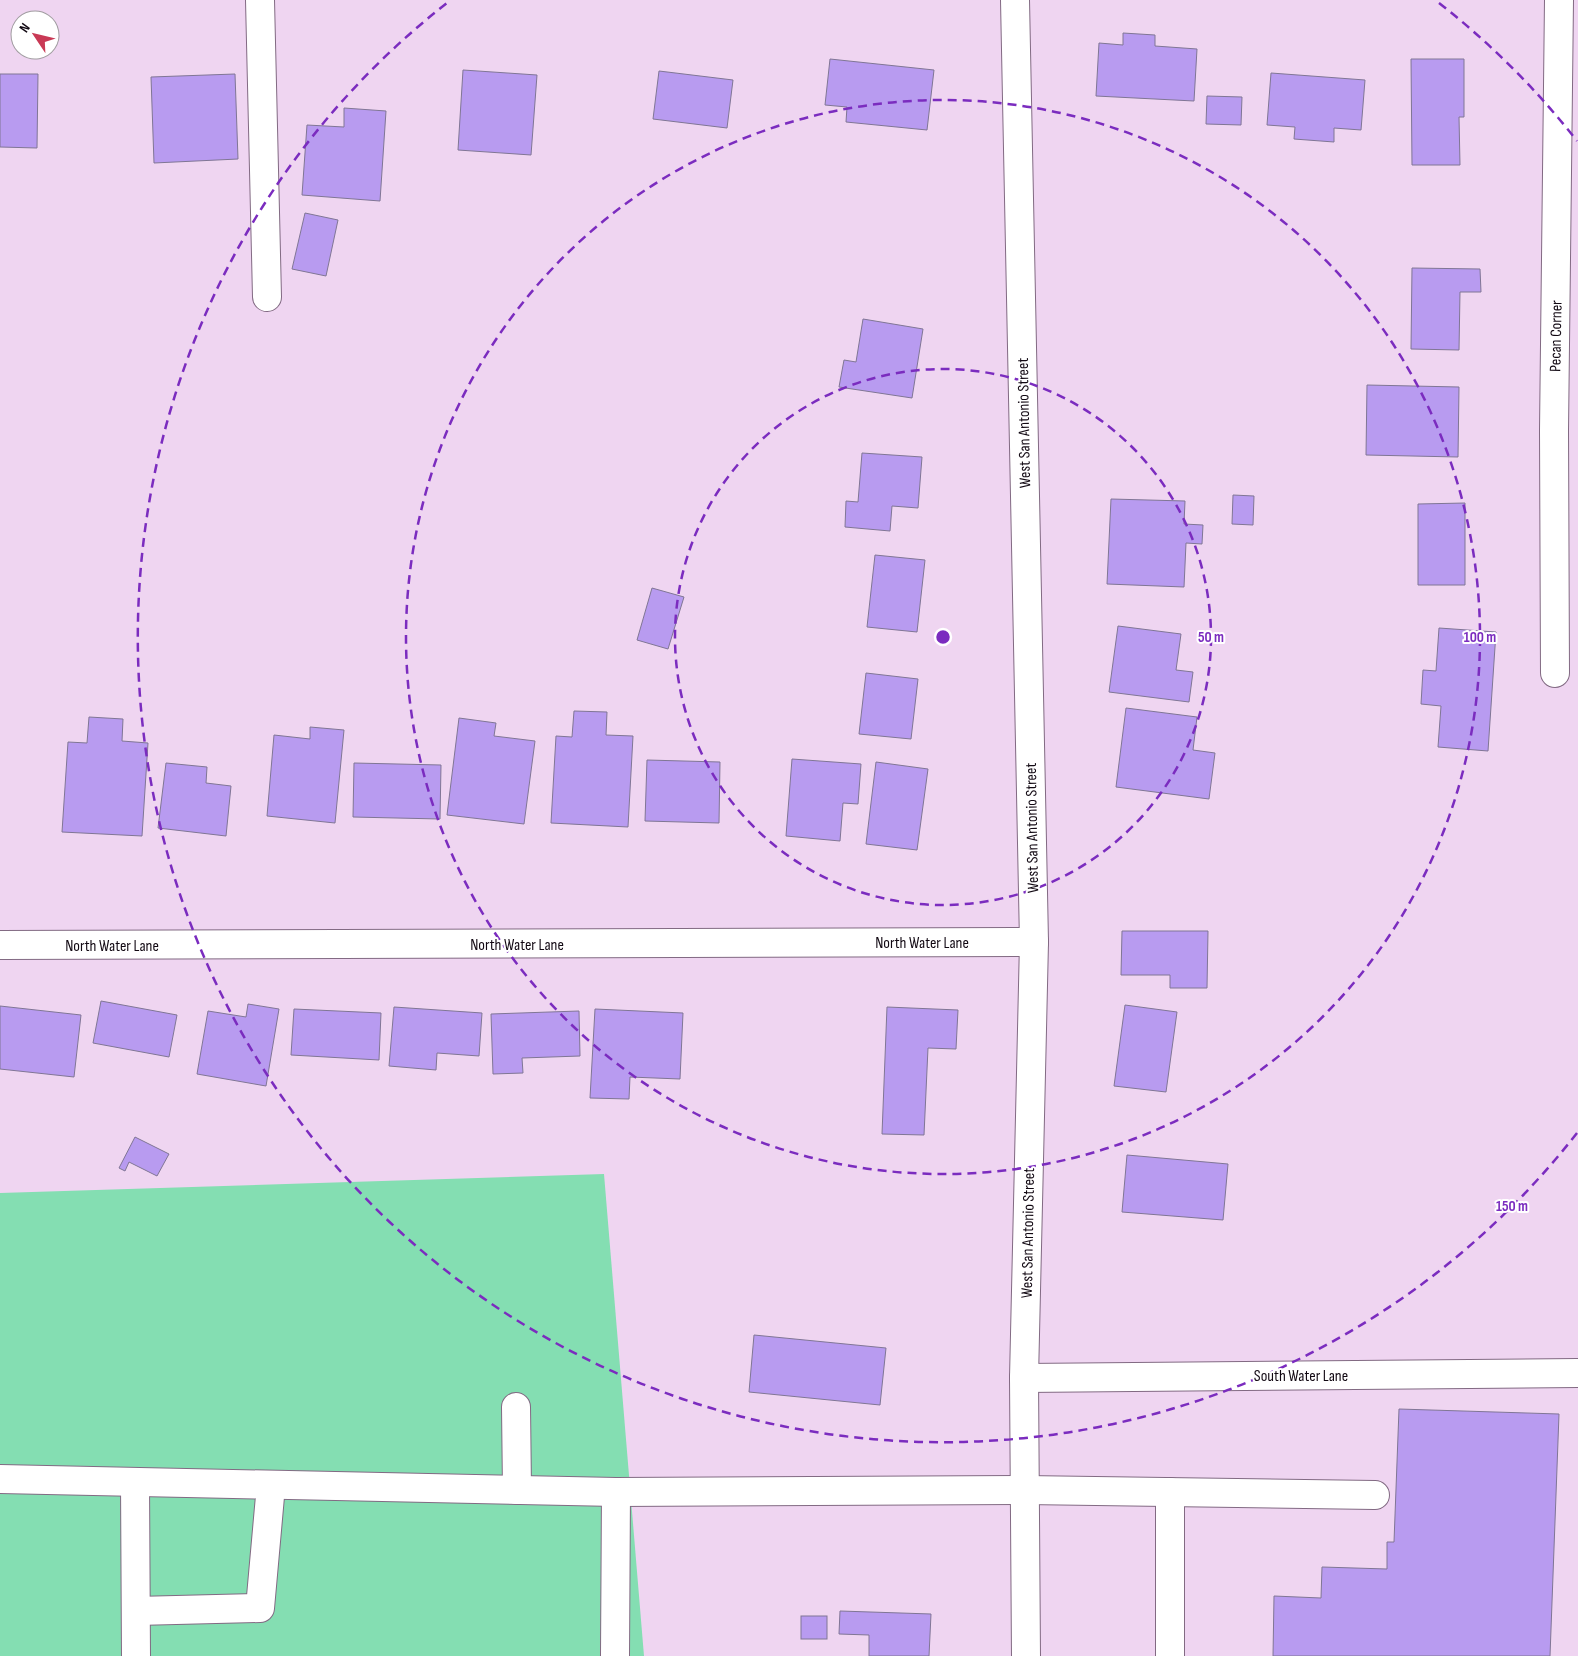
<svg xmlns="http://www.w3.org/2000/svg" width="1578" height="1656" font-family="'Sofia Sans Condensed',sans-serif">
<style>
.green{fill:#84deb2}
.building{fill:#b89bf0;stroke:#807695}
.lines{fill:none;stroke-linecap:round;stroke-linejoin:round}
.minor-casing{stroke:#826a83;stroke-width:30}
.minor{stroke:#fff;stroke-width:28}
.ring{fill:none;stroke:#7b2cbf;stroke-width:2.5;stroke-dasharray:9 6}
.labels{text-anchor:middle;stroke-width:4;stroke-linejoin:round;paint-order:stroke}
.street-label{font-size:16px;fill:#110812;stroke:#fff}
.centre{fill:#7b2cbf;stroke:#fff;stroke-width:2.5}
.ring-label{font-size:15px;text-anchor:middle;font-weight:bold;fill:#7b2cbf;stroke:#fff;stroke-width:4;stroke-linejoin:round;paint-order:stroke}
</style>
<rect width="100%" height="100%" fill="#efd5f1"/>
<!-- green -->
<polygon class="green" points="604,1174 644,1656 0,1656 0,1193"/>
<!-- building -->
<g class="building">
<polygon points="1123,33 1155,35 1155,46 1197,49 1194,101 1096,96 1099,43 1123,45"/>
<polygon points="830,59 934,70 927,130 846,122 847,107 825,105"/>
<polygon points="1411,59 1464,59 1464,117 1459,117 1460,165 1412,165"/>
<polygon points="463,70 537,75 531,155 458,150"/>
<polygon points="659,71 733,80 727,128 653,119"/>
<polygon points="1271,73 1365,80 1361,130 1334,128 1334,142 1294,139 1295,127 1267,125"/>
<polygon points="0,74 38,74 37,148 0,147"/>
<polygon points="235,74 238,159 154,163 151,77"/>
<polygon points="1207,96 1242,97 1241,125 1206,124"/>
<polygon points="344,108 386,111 380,201 302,195 307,125 344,127"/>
<polygon points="305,213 338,220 326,276 292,269"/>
<polygon points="1412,268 1480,269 1481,292 1460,292 1459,350 1411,349"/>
<polygon points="863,319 923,329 912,398 839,387 844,360 856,362"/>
<polygon points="1367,385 1459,387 1458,457 1366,455"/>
<polygon points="862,453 922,457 918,508 892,506 890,531 845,527 846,501 858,502"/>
<polygon points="1233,495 1254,496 1253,525 1232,524"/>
<polygon points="1111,499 1185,501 1184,524 1203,525 1202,544 1186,543 1184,587 1107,584"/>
<polygon points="1465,503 1465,585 1418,585 1418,504"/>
<polygon points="875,555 925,560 917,632 867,627"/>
<polygon points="652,588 684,597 668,649 637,640"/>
<polygon points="1118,626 1181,634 1176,670 1193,672 1189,702 1109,692"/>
<polygon points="1439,628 1496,632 1488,751 1438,747 1441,706 1421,704 1423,670 1436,671"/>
<polygon points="866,673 918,679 911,739 859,734"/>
<polygon points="1126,708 1197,717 1193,750 1215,753 1209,799 1116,787"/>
<polygon points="574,711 607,712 606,735 633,736 628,827 551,823 556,736 572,737"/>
<polygon points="89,717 123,719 122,741 148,743 142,836 62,832 68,742 87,743"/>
<polygon points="459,718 496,723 494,736 535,741 524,824 447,815"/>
<polygon points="310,727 344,730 335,823 267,816 274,735 310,739"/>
<polygon points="792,759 861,764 858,804 843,803 840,841 786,836"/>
<polygon points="647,760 720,762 719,823 645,821"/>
<polygon points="876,762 928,769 917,850 866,844"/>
<polygon points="166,763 207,767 206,783 231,786 226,836 158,828"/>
<polygon points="354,763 441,765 440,819 353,817"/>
<polygon points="1122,931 1208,931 1207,988 1170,988 1170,975 1121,975"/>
<polygon points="101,1001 177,1015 169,1057 93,1043"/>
<polygon points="248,1004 279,1009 266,1086 197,1074 208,1011 246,1017"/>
<polygon points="1125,1005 1177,1012 1166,1092 1114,1086"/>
<polygon points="0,1006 81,1015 74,1077 0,1069"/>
<polygon points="394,1007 482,1013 479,1056 437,1053 436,1070 389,1066"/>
<polygon points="887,1007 958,1010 956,1049 928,1048 924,1135 882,1134"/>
<polygon points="294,1009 381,1013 379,1060 291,1055"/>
<polygon points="595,1009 683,1013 680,1079 630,1077 629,1099 590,1098"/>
<polygon points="579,1011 580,1056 522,1058 523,1073 493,1074 491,1014"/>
<polygon points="135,1137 169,1154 157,1176 129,1162 125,1171 119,1168"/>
<polygon points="1127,1155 1228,1164 1223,1220 1122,1212"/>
<polygon points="754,1335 886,1348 880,1405 749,1392"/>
<polygon points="1399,1409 1559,1414 1550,1656 1273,1656 1274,1596 1321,1598 1322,1567 1387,1569 1387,1542 1394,1542"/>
<polygon points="840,1611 931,1614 929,1656 869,1656 869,1635 839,1634"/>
<rect x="801" y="1616" width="26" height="23"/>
</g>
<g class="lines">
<!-- minor casing -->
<g class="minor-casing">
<g id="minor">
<polyline points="260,0 267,297"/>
<polyline points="1015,0 1034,942 1024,1378 1026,1656"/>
<polyline points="1555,673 1554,431 1559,0"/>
<polyline points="0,945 1034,942"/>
<polyline points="1024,1378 1578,1373"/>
<polyline points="516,1407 517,1490"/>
<polyline points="0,1479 616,1492 1025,1490 1375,1495"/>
<polyline points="135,1482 136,1656"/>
<polyline points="136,1611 260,1608 271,1485"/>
<polyline points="615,1656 616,1492"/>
<polyline points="1170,1656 1170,1492"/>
</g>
</g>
<!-- minor -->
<use href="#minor" class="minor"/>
</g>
<!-- distance rings -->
<g class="ring">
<circle cx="943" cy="637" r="268"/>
<circle cx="943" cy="637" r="537"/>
<path d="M1577 1133A805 805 0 1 1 447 3M1439 3A805 805 0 0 1 1577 141"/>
</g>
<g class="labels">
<!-- street labels -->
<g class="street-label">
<text transform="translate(1555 336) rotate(-89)" y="6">Pecan Corner</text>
<text transform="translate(1023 423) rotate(-91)" y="6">West San Antonio Street</text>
<text transform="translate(1031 828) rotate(-91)" y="6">West San Antonio Street</text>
<text x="922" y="948">North Water Lane</text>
<text x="517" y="950">North Water Lane</text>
<text x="112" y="951">North Water Lane</text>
<text transform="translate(1027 1233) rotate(-89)" y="6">West San Antonio Street</text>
<text x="1301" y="1381">South Water Lane</text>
</g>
</g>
<circle cx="943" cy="637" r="8" class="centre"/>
<g class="ring-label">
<text x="1211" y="642">50 m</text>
<text x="1480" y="642">100 m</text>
<text x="1512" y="1211">150 m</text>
</g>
<!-- north arrow -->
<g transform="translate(35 35) rotate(305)"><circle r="24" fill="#ffffff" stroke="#a09ca0"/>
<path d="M0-4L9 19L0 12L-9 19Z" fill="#c93955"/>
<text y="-8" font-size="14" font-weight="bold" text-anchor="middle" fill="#110812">N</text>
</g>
</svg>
